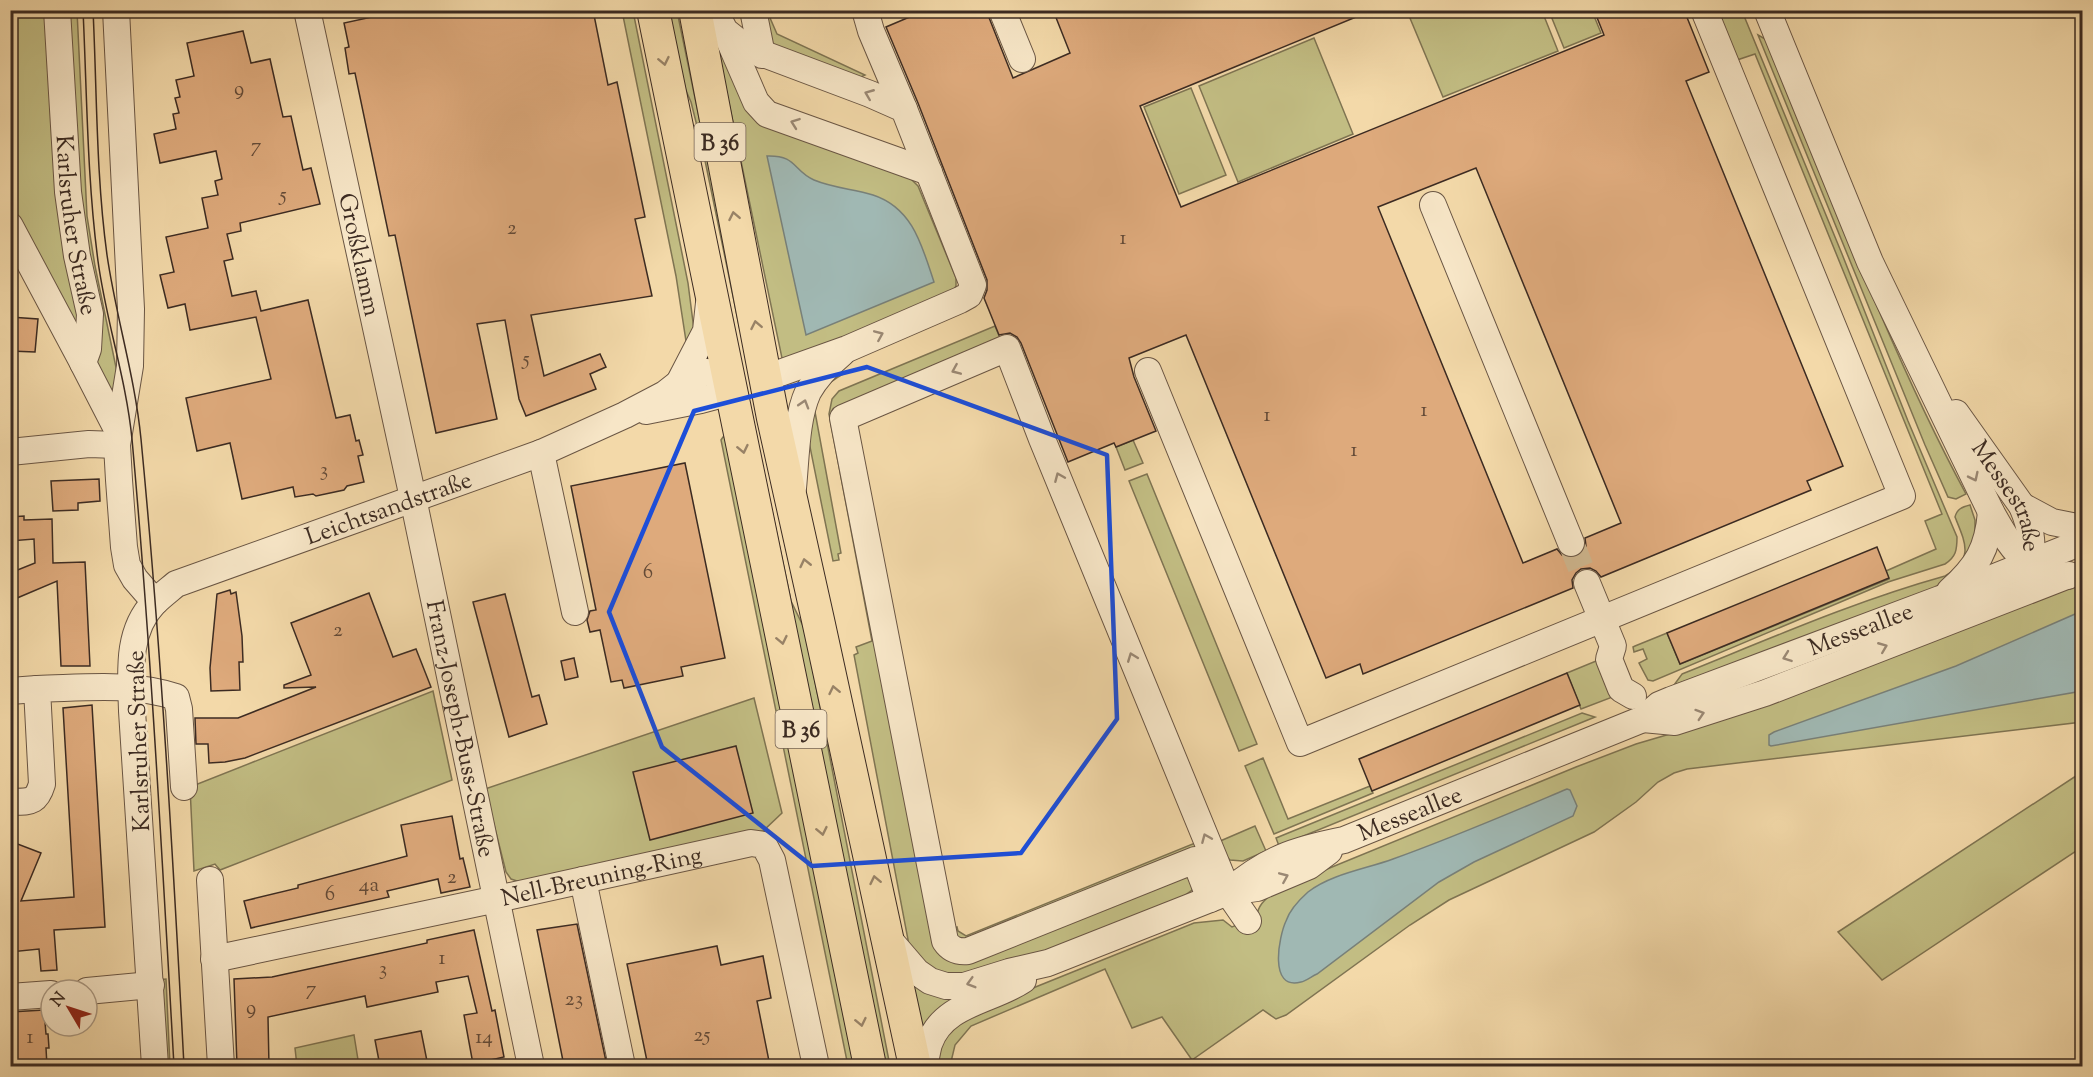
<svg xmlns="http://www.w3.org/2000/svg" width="2093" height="1077" font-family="'Sorts Mill Goudy',serif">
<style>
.green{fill:#c2bd83;stroke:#7f7452;stroke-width:1.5}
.water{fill:#a0b8b3;stroke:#788079;stroke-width:1.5}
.building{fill:#deaa7c;stroke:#3c2b22;stroke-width:1.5;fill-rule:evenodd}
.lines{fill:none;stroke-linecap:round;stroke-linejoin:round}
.minor-tunnel{stroke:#ceb68e;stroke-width:26;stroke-dasharray:26 13;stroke-linecap:butt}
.minor-casing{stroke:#6a5644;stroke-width:28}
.major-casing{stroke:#3c2b22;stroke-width:34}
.minor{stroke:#f7e6c7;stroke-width:26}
.major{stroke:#f3d9a9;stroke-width:32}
.tram{stroke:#3c2b22;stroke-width:1.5}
.oneway{stroke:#988266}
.oneway2{stroke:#9a8874}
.marked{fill:none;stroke:#1d4ed8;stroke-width:4.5;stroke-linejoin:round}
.labels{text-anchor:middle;stroke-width:5;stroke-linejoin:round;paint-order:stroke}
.number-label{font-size:21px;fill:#644b38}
.shield{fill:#f7e6c7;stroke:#746354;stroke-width:1.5}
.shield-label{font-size:22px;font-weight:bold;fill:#3c2b22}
.street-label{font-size:24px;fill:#3c2b22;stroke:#f7e6c7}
</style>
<rect width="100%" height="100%" fill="#f3d9a9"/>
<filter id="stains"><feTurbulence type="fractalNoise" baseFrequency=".00333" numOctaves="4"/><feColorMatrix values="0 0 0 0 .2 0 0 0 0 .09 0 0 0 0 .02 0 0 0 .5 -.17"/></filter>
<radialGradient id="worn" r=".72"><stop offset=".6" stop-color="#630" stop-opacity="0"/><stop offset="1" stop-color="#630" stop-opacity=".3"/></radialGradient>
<!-- green -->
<g class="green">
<polygon points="11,11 54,11 82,307 78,324 67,323 11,213"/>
<polygon points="61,11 77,11 87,216 95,266 118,377 113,396 91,369"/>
<polygon points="622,11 633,11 688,283 694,330 689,345 686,341 676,276"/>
<polygon points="664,11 677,11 743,330 740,330 702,146 691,102 680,77"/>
<polygon points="763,11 767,11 777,34 865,75 857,79 785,55 772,43"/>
<polygon points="1407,11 1542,11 1558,51 1443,97"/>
<polygon points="1549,11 1592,11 1601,33 1564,48"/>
<path d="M 1716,11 L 1742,11 L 1842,254 L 1908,421 L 1957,537 C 1957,550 1956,557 1945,564 L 1888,582 L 1653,681 L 1648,680 L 1639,663 L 1647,659 L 1643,649 L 1634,652 L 1633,647 L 1635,646 L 1667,633 L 1680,664 L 1889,579 L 1886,571 L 1936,549 L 1925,521 L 1942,514 L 1755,54 L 1737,60 Z"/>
<path d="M 1758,35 L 1767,40 L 1777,58 C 1836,205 1891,354 1966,494 L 1956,499 L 1948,497 L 1925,445 Z"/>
<polygon points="1314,38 1353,134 1238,182 1199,86"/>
<polygon points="716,41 745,100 908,176 918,186 956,278 956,286 952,293 783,363"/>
<polygon points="1191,88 1226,175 1179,194 1144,107"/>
<polygon points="995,326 1002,343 833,415 940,951 1185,872 1194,881 1192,890 1180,899 978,977 963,979 929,970 909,945 854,655 858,653 856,647 872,641 829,414 832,399 839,391"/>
<path d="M 843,374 C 827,383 816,393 815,412 L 841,553 L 838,554 L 839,560 L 833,561 L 808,437 L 807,422 L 824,380 Z"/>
<polygon points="751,411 791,601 805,630 890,1066 881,1066"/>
<polygon points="723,437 725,437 858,1066 848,1066 721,440"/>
<polygon points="1133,440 1143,463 1125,470 1116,447"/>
<polygon points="1147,474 1257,744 1239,751 1129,481"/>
<path d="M 1970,505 L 1975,520 L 1975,545 L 1952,580 L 1923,594 L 1846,624 L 1674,685 L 1682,674 C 1769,639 1855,601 1945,576 C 1974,559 1966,544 1955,517 C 1957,509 1962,507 1970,505 Z"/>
<path d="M 2082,577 L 2082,722 L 1687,769 L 1674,773 L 1658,782 L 1636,802 L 1594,832 L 1449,900 L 1410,925 L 1286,1015 L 1276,1019 L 1263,1010 L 1192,1060 L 1162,1017 L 1132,1028 L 1105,969 L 971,1026 L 955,1045 L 950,1066 L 934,1066 L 944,1036 L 971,1013 L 1194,923 L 1223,920 L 1232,927 L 1257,917 C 1257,905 1267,898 1276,890 L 1576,767 L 1636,744 L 1748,711 Z"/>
<polygon points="1596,661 1600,662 1613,694 1610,698 1581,709 1567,673"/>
<polygon points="433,691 452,780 220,870 215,864 194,871 190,787"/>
<polygon points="754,698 782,813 763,831 520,882 511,879 506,872 485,789"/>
<polygon points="1582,713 1595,717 1279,846 1276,838"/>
<polygon points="1263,758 1288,819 1370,786 1373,793 1274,834 1245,766"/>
<polygon points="2082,772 2082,847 1882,980 1838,932"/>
<polygon points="1255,826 1266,851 1243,861 1230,860 1223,853 1218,842"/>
<polygon points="1200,841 1201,846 968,942 953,935 953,928 957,927 958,931 966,936"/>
<path d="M 906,976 C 925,993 932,999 958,996 L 922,1037 Z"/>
<polygon points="166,979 170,1066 162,1066 156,980"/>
<polygon points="354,1035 359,1066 297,1066 295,1048"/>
</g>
<!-- water -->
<g class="water">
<path d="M 767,156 C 797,155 793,171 814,180 C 833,188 854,189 873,195 C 913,208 922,246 934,282 L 806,335 Z"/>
<polygon points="2082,611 2082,691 1771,746 1769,745 1769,735 1774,732 1956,666"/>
<path d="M 1567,789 L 1570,790 L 1577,806 L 1573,816 L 1474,862 L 1439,882 L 1317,974 C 1312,976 1306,981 1301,982 C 1268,991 1279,936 1286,921 C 1290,909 1299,900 1308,892 C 1331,874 1366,869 1393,859 C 1452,838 1510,813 1567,789 Z"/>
</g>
<!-- building -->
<g class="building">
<polygon points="404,10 593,10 608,85 617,82 645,217 635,219 652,296 531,315 544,376 600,354 606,367 590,374 596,389 526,416 519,399 505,320 477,324 497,419 436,433 395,235 389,236 355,73 349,74 345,48 349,47 344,23"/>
<path d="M 926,10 L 986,10 L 1013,78 L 1070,53 L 1053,10 L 1373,10 L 1140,106 L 1181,207 L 1604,35 L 1594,10 L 1684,10 L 1709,72 L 1686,81 L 1843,466 L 1807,481 L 1811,490 L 1601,577 L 1596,571 L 1590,568 L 1581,569 L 1576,573 L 1572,580 L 1573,588 L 1363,674 L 1360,664 L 1326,678 L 1186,335 L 1129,358 L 1134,377 L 1156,431 L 1116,447 L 1114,443 L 1068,462 L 1021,343 L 1017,337 L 1010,333 L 999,335 L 984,298 L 987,290 L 987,280 L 918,103 L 886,27 ZM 1476,168 L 1621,523 L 1585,538 L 1586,546 L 1583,552 L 1576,557 L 1570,558 L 1562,555 L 1557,549 L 1523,563 L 1378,207 Z"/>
<polygon points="243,31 251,63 270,59 283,117 291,116 303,170 311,168 320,204 240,223 241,231 227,234 233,259 224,261 232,296 256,291 261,311 308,300 336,418 350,415 356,441 359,440 363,455 358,456 364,482 347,486 344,490 316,496 313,494 295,497 293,487 242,499 230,443 197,451 186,398 271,379 256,317 190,330 185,304 168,308 160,275 174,272 166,237 208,228 202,198 218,195 215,181 222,179 216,151 160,163 154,134 176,129 173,114 179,113 175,98 180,97 176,80 194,76 187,43"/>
<polygon points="10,317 38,319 35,352 10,351"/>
<polygon points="685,463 725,658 681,667 683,676 624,688 622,680 611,682 600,630 590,632 587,620 590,611 596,610 571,486"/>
<polygon points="99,479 100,501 78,503 78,510 53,511 51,481"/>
<polygon points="24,516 24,520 52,519 53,563 85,562 90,666 61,666 57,581 10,601 10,573 35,563 34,539 10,541 10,517"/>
<polygon points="1877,547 1889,578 1680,664 1667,633"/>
<polygon points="230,590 231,594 236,592 242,636 243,662 239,662 240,690 211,691 210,668 217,594"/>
<polygon points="369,593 393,657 416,649 431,687 245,758 225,762 209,763 208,744 196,744 195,718 238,718 316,687 284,688 284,685 311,675 291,623"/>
<polygon points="505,594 532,697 539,695 547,724 509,737 473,602"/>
<polygon points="574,658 578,677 565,680 561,661"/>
<polygon points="1567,673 1580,705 1372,791 1359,759"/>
<polygon points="92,705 105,927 54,930 57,970 41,971 39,949 10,952 10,841 41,853 21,901 74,897 63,708"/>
<polygon points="736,746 753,813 650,840 633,772"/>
<polygon points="452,816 460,859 463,858 470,887 441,893 438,879 387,891 389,897 251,928 244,901 298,888 298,885 407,856 401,825"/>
<polygon points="577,924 607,1066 564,1066 537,930"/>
<polygon points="474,930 492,1011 495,1010 504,1057 473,1064 464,1015 477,1013 468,976 436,982 438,992 367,1007 365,996 268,1017 269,1066 237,1066 234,979 272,977 427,943 427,940"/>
<polygon points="717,946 721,965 763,956 771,998 757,1001 770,1066 648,1066 627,964"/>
<polygon points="44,1010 46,1034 48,1034 49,1048 46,1048 47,1066 14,1066 10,1012"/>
<polygon points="421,1031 428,1066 380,1066 375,1040"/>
</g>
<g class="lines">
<!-- minor-tunnel -->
<polyline class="minor-tunnel" points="1571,543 1587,583"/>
<!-- minor casing -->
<g class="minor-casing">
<g id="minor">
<path id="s1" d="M 57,10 L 68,192 L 77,256 L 90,314 L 88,349 L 83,363 L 118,431"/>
<polyline points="116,10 131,309 130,366 117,445 119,480 124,547 127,565 135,579 155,602"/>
<path id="s2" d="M 307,10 L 413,498 L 531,1066"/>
<polyline points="714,10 725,31 745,47 870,94 904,109 973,285 969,295 960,300 847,349 766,378"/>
<polyline points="753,10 762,55"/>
<polyline points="865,10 871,31 904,109"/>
<polyline points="1002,10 1022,59"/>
<path d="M 1767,10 L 1870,262 L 1991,512 C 2010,546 2025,573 2068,576"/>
<polyline points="726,33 756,102 767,114 929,172"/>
<polyline points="1433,205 1571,543"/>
<polyline points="10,226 83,363"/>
<polyline points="1148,371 1300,743 1902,496 1704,10"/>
<polyline points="679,383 706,331 709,303"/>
<polyline points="646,411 701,400 731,392"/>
<path id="s3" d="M 1956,413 L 2022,506 C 2032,529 2035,550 2026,574"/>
<polyline points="10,452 89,444 117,445"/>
<polyline points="541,453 575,612"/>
<path d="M 793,488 C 796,459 796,418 808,392 C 816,377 829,364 842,353"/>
<polyline points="2022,506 2052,522 2082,528"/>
<polyline points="1587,583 1613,646 1609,659 1621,689 1633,696"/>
<path d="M 1950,591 C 1977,567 1988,549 1991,512"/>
<polyline points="10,691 37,689"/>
<polyline points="1643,719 1675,722 1765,693 2069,575"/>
<path d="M 10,802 C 29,801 36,804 42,784 L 37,689 C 83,688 131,682 176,697 L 179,709 L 184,787"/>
<polyline points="210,880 221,1066"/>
<polyline points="583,880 622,1066"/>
<path id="s4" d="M 1228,892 C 1267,859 1294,850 1344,840 L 1643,719 L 1659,705 L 1671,700 L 1940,599 L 2082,542"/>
<path d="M 1210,899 L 1195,860 L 968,951 C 958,952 951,950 945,941 L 843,418 L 1007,348 L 1042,439 L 1228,892 L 1248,921"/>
<polyline points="887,937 917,972 930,981 946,986 964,986 1009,972 1048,963 1228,892 1257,888 1309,866 1329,851"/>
<path id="s5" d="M 214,959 L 497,899 L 751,843 L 764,845 L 772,860 L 816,1066"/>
<polyline points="87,991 151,985"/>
<polyline points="10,997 51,994"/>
<path id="s6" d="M 155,1066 L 132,711 C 131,674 126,632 154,603 C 161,596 169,590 176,584 L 541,453 L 625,415 L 665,394 L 679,383 L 706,372 L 727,373"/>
<path d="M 924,1066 C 926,1059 927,1051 929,1044 C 943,1003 992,1001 1023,980"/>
</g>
</g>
<!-- major casing -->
<g class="major-casing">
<g id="major">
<polyline points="653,10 870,1066"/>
<polyline points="695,10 773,418 818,620 915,1066"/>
</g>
</g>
<!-- minor -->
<use href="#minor" class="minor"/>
<!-- major -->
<use href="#major" class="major"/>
<!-- tram -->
<g class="tram">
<path d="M 83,10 C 87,94 87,178 98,261 C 106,321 126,378 132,439 C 151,648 162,857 174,1066"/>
<path d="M 93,10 C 97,92 96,175 107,255 C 116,317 135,377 141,439 C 161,647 173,857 184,1066"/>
</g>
</g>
<!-- one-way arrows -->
<defs><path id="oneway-chevron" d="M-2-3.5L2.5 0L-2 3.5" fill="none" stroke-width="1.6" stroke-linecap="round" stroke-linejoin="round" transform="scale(1.5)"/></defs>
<g class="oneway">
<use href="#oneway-chevron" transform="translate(664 61) rotate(78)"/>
<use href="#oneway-chevron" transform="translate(734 216) rotate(-101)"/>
<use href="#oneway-chevron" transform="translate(756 325) rotate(-101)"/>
<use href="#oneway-chevron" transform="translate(743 449) rotate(78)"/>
<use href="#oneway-chevron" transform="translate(805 563) rotate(-103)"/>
<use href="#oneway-chevron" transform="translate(782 640) rotate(78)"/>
<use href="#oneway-chevron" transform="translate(834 690) rotate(-102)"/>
<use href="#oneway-chevron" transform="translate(822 831) rotate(78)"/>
<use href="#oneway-chevron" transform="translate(875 880) rotate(-102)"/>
<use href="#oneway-chevron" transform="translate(861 1022) rotate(78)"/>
</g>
<g class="oneway2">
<use href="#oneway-chevron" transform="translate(869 94) rotate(-158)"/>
<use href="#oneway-chevron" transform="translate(795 123) rotate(-160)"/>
<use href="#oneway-chevron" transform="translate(879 335) rotate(-23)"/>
<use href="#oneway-chevron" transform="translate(956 370) rotate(157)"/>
<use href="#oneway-chevron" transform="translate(804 404) rotate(-73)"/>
<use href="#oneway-chevron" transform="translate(1059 477) rotate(-113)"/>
<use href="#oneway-chevron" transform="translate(1974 477) rotate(64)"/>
<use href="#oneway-chevron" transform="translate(1883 647) rotate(-22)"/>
<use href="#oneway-chevron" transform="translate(1132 657) rotate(-111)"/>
<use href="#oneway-chevron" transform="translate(1787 657) rotate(160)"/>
<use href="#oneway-chevron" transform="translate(1700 714) rotate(-18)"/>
<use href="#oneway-chevron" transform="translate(1206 838) rotate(-113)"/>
<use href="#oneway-chevron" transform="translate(1284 877) rotate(-23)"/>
<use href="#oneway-chevron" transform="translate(971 983) rotate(164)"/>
</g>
<!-- marked area -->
<path class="marked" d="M 867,367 L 1107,455 L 1117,719 L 1021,853 L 812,866 L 662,747 L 609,612 L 694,411 Z"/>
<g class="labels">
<!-- number labels -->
<g class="number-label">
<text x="239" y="95">9</text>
<text x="256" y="152">7</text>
<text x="283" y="201">5</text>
<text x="512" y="234">2</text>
<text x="1123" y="244">1</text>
<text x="526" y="365">5</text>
<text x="1424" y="416">1</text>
<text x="1267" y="421">1</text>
<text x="1354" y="456">1</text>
<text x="324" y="476">3</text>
<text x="648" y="578">6</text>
<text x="338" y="636">2</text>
<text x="452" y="883">2</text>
<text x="369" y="891">4a</text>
<text x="330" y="900">6</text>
<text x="442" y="964">1</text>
<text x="383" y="975">3</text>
<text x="311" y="995">7</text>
<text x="574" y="1005">23</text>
<text x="251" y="1014">9</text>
<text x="702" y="1041">25</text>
<text x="30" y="1043">1</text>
<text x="484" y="1043">14</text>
</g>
<!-- shield labels -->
<g class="shield">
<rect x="694.5" y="123" width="51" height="38" rx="4.5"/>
<rect x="775.5" y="710" width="51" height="38" rx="4.5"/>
</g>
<g class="shield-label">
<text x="720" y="150">B 36</text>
<text x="801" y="737">B 36</text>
</g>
<!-- street labels -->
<g class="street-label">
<text dy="8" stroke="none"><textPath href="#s1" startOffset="216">Karlsruher Straße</textPath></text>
<text dy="8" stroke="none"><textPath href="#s2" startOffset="250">Großklamm</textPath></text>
<text dy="8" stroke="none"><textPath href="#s3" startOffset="99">Messestraße</textPath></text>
<text dy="8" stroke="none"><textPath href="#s6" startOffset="724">Leichtsandstraße</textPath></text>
<text dy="8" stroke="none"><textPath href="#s4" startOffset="688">Messeallee</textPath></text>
<text dy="8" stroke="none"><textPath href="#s2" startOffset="735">Franz-Joseph-Buss-Straße</textPath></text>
<text transform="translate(138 741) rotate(-92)" y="8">Karlsruher Straße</text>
<text dy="8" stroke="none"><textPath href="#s4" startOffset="200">Messeallee</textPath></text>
<text dy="8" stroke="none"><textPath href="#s5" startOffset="396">Nell-Breuning-Ring</textPath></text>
</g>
</g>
<!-- margin -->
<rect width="2093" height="1077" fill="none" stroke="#f3d9a9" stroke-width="36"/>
<rect x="12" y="12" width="2069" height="1053" fill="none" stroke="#3c2b22" stroke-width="3"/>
<rect x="18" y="18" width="2057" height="1041" fill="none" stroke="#3c2b22" stroke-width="1.5"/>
<!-- north arrow -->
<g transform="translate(69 1008) rotate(309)"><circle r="28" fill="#f7e6c7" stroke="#ac9b85" stroke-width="1.5"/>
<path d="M0-4.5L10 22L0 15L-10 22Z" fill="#8f2418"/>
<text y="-9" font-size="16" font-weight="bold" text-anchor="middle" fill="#3c2b22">N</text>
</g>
<rect width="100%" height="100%" filter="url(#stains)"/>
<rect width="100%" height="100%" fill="url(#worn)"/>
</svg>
